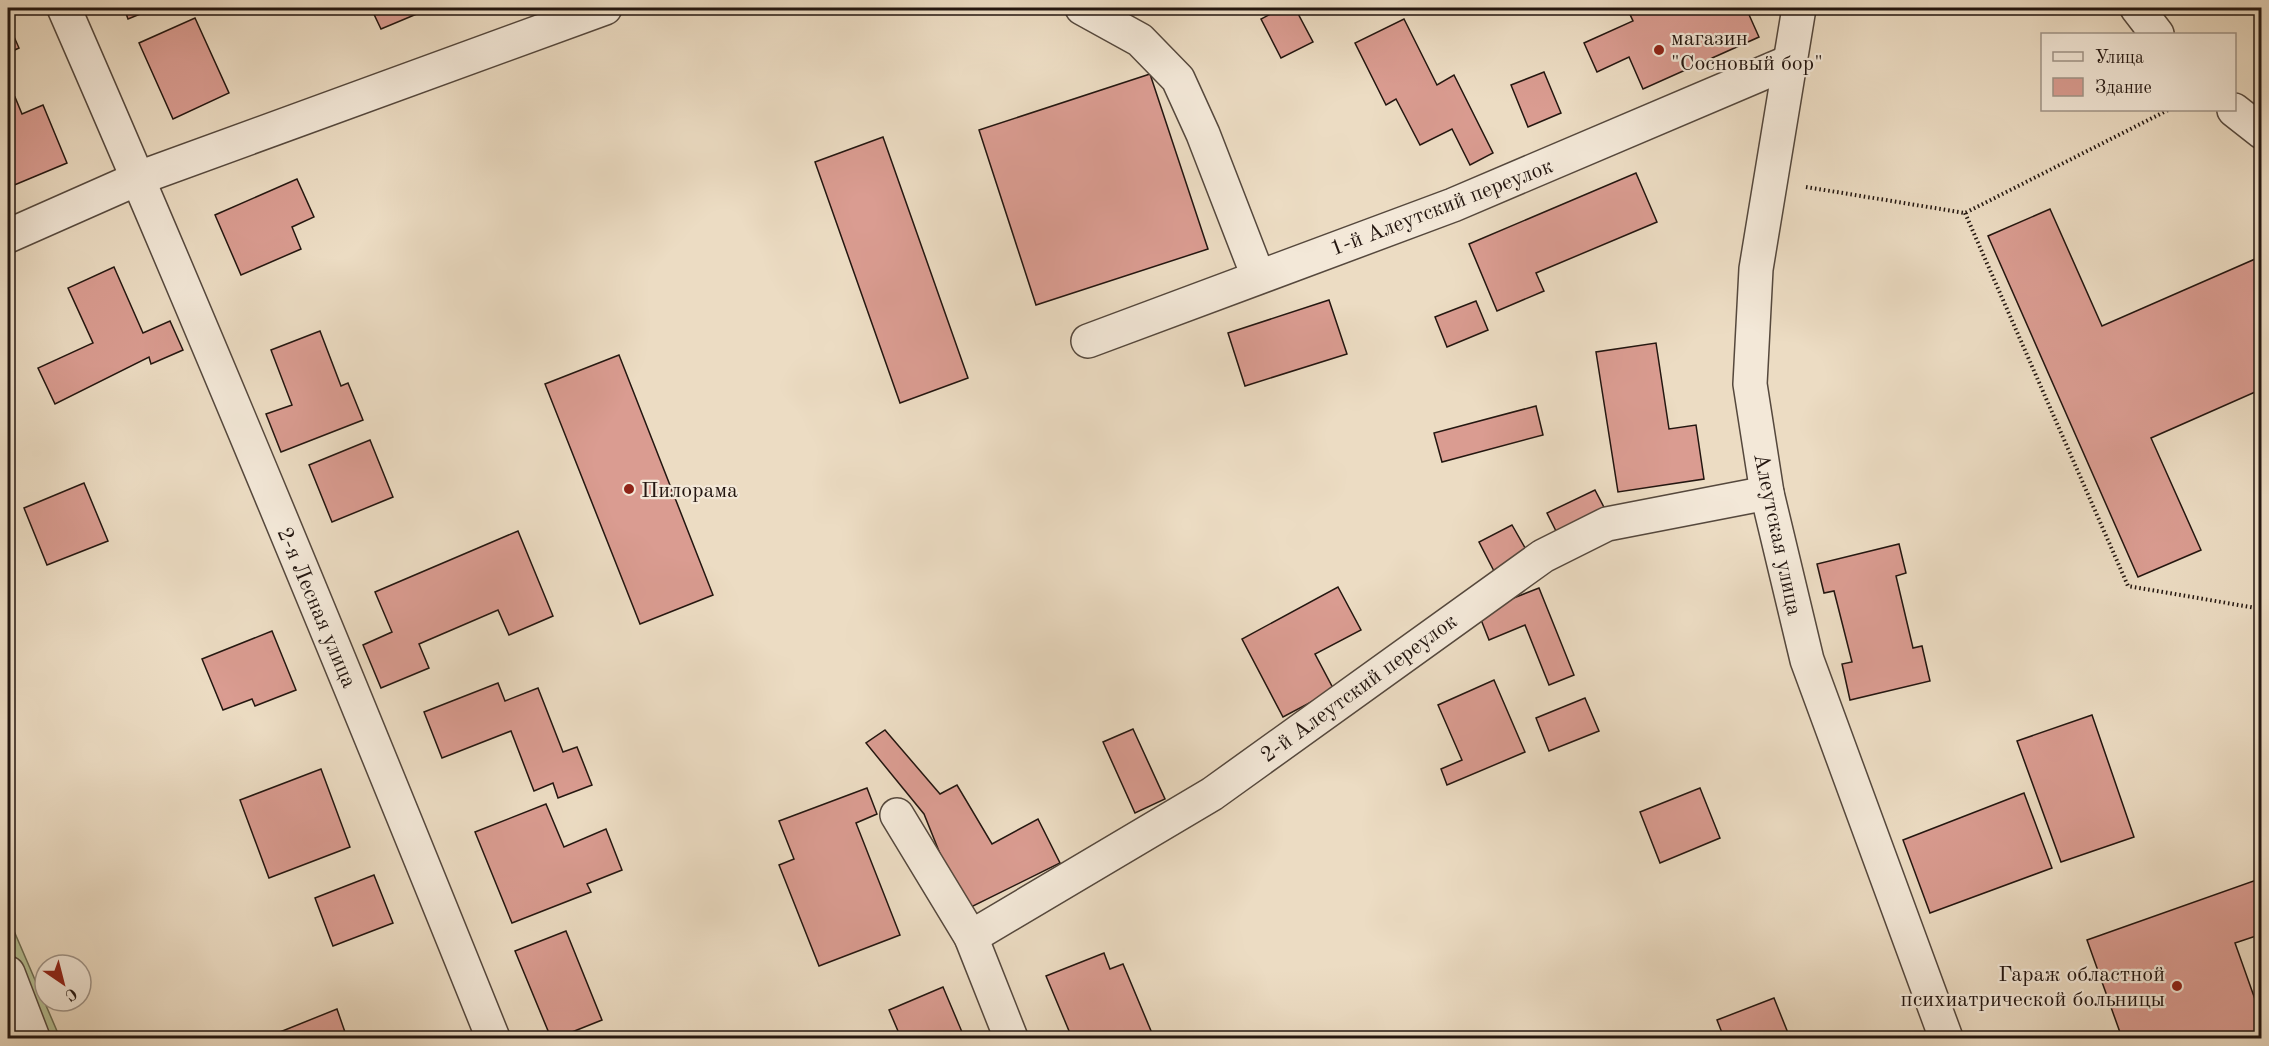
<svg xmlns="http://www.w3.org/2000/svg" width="2269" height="1046" font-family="'Old Standard TT',serif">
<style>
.green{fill:#b6c195;stroke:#6c6c52;stroke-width:1.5}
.building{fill:#da9c91;stroke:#231610;stroke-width:1.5}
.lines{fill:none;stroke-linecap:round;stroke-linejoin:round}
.minor-casing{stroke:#55483d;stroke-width:36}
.path{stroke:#231610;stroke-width:4;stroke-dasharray:1.5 3;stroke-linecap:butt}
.minor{stroke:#f3e8d8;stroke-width:33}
.poi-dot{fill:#8f2418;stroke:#f3e8d8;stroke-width:2}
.labels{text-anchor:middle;stroke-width:4.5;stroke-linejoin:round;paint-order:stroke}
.poi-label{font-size:22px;fill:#231610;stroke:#f3e8d8;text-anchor:start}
.street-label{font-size:22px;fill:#231610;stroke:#f3e8d8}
</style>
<rect width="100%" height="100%" fill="#ecdcc3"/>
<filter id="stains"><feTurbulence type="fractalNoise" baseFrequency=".00333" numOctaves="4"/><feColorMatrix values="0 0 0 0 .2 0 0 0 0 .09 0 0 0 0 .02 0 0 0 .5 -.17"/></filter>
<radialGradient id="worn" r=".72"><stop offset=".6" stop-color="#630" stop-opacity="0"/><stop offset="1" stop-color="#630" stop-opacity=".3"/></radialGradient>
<!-- green -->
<polygon class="green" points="8,917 60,1038 8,1038"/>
<!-- building -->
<g class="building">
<polygon points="124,8 155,8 128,19"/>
<polygon points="371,8 431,8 381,29"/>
<polygon points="1282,8 1295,8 1313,42 1281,58 1261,19"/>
<polygon points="1627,8 1746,8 1759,37 1643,89 1629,57 1597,72 1584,43 1633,21"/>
<polygon points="195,18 229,93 173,119 139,43"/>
<polygon points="1404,19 1437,85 1454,75 1493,153 1470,165 1452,129 1420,145 1396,99 1386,105 1355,43"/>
<polygon points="8,23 19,48 8,53"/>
<polygon points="1544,72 1561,113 1528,127 1511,85"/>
<polygon points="1150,74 1208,249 1036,305 979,130"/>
<polygon points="15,97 22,114 43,105 67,163 12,186 8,177 8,100"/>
<polygon points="883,137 968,378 900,403 815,162"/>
<polygon points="1636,173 1657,222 1536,273 1544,291 1497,311 1469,244"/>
<polygon points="297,179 314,217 292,227 301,249 241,275 215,215"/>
<polygon points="2050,209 2102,326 2262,256 2262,389 2151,438 2201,550 2138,577 1988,236"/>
<polygon points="114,267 143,333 170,321 183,350 151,364 149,357 55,404 38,368 93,343 68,288"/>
<polygon points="1329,300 1347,354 1245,386 1228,333"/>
<polygon points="1476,301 1488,330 1447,347 1435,317"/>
<polygon points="320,331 341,386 348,383 363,420 281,452 266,414 292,405 271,350"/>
<polygon points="1656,343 1669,429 1696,425 1704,479 1618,492 1596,352"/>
<polygon points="619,355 713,595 640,624 545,384"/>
<polygon points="1536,406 1543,435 1442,462 1434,433"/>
<polygon points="370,440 393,497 332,522 309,465"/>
<polygon points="84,483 108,541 47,565 24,508"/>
<polygon points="1595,490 1607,513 1559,537 1547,513"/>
<polygon points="1512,525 1528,553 1494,571 1479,542"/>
<polygon points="518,531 553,616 509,635 498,610 419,644 429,668 381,688 363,645 392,632 375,592"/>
<polygon points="1899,544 1906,573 1896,576 1913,648 1922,646 1930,681 1850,700 1842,664 1852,662 1834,591 1824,593 1817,564"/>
<polygon points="1338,587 1361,630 1315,654 1334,690 1283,717 1242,639"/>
<polygon points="1539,588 1574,675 1549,685 1525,625 1489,640 1478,612"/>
<polygon points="272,631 296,690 255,706 252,699 223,710 202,659"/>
<polygon points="1494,680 1525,752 1447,785 1441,769 1462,760 1438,705"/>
<polygon points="498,683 505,701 538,688 563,752 577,747 592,785 558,798 553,783 534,791 511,731 442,758 424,712"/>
<polygon points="1585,698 1599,731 1549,751 1536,718"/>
<polygon points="2092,715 2134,837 2061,862 2017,741"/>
<polygon points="1133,729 1165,799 1135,813 1103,742"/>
<polygon points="885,730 940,794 957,785 992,844 1038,819 1060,863 963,911 924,814 866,743"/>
<polygon points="321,769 350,847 269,878 240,800"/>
<polygon points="867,788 877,814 856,823 900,935 819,966 779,865 794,859 779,821"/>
<polygon points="1700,788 1720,838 1660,863 1640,812"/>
<polygon points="2024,793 2052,868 1930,913 1903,840"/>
<polygon points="546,804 564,847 606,829 622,870 587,884 591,892 512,923 475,832"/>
<polygon points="374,875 393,923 333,946 315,898"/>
<polygon points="2262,878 2262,934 2235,943 2262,1019 2262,1038 2122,1038 2087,940"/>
<polygon points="566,931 602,1020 557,1038 551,1038 515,951"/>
<polygon points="1104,953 1110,969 1123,964 1154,1038 1072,1038 1046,976"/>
<polygon points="943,987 962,1032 947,1038 901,1038 889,1010"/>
<polygon points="1774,998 1790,1038 1724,1038 1717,1020"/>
<polygon points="337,1009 347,1038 265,1038"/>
</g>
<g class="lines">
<!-- minor casing -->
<g class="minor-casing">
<g id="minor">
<path d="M 64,8 C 213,349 354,693 493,1038"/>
<polyline points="1082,8 1140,40 1178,79 1203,134 1258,276"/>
<polyline points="1799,8 1756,269 1750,384 1767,493 1807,660 1946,1038"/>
<polyline points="2137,8 2157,34"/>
<polyline points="2234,110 2262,132"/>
<polyline points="8,236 139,178 605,8"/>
<polyline points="1088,341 1453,205 1789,62"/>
<polyline points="897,815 971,937 1011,1038"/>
<polyline points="971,937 1212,794 1543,556 1607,524 1767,493"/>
<polyline points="8,973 33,1038"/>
</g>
</g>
<!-- path -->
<g class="path">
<polyline points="1806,187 1965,213 2168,110"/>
<polyline points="1965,213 2128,586 2262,609"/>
</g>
<!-- minor -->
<use href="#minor" class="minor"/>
</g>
<!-- markers -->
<g class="poi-dot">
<circle cx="1659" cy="50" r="6"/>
<circle cx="629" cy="489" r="6"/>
<circle cx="2177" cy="986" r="6"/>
</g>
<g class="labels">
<!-- poi labels -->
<g class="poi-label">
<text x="1671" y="45">магазин<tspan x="1671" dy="25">"Сосновый бор"</tspan></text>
<text x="641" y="497">Пилорама</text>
<text x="2165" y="981" text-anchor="end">Гараж областной<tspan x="2165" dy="25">психиатрической больницы</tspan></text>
</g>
<!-- street labels -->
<g class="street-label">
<text transform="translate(1441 206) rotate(-21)" y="8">1-й Алеутский переулок</text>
<text transform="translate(1779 534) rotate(78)" y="8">Алеутская улица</text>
<text transform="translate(318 607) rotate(67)" y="8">2-я Лесная улица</text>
<text transform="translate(1358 687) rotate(-36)" y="8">2-й Алеутский переулок</text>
</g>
</g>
<!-- margin -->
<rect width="2269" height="1046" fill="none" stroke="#ecdcc3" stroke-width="30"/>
<rect x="9" y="9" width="2251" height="1028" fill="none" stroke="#231610" stroke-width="3"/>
<rect x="15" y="15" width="2239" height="1016" fill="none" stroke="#231610" stroke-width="1.5"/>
<!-- legend -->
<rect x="2041" y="33" width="195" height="78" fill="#f3e8d8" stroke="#a09488" stroke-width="1.5"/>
<rect x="2053" y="52" width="30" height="9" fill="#f3e8d8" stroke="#a09488" stroke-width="1.5"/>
<text x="2095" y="63" font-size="18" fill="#231610">Улица</text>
<rect x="2053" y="78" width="30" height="18" fill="#da9c91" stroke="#a09488" stroke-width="1.5"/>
<text x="2095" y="93" font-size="18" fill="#231610">Здание</text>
<!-- north arrow -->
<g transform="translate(63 983) rotate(145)"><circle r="28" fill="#f3e8d8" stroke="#a09488" stroke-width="1.5"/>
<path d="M0-4.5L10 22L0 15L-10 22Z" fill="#8f2418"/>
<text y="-9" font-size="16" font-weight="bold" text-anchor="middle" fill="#231610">С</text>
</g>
<rect width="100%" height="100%" filter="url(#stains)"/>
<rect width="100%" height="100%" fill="url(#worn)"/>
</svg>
